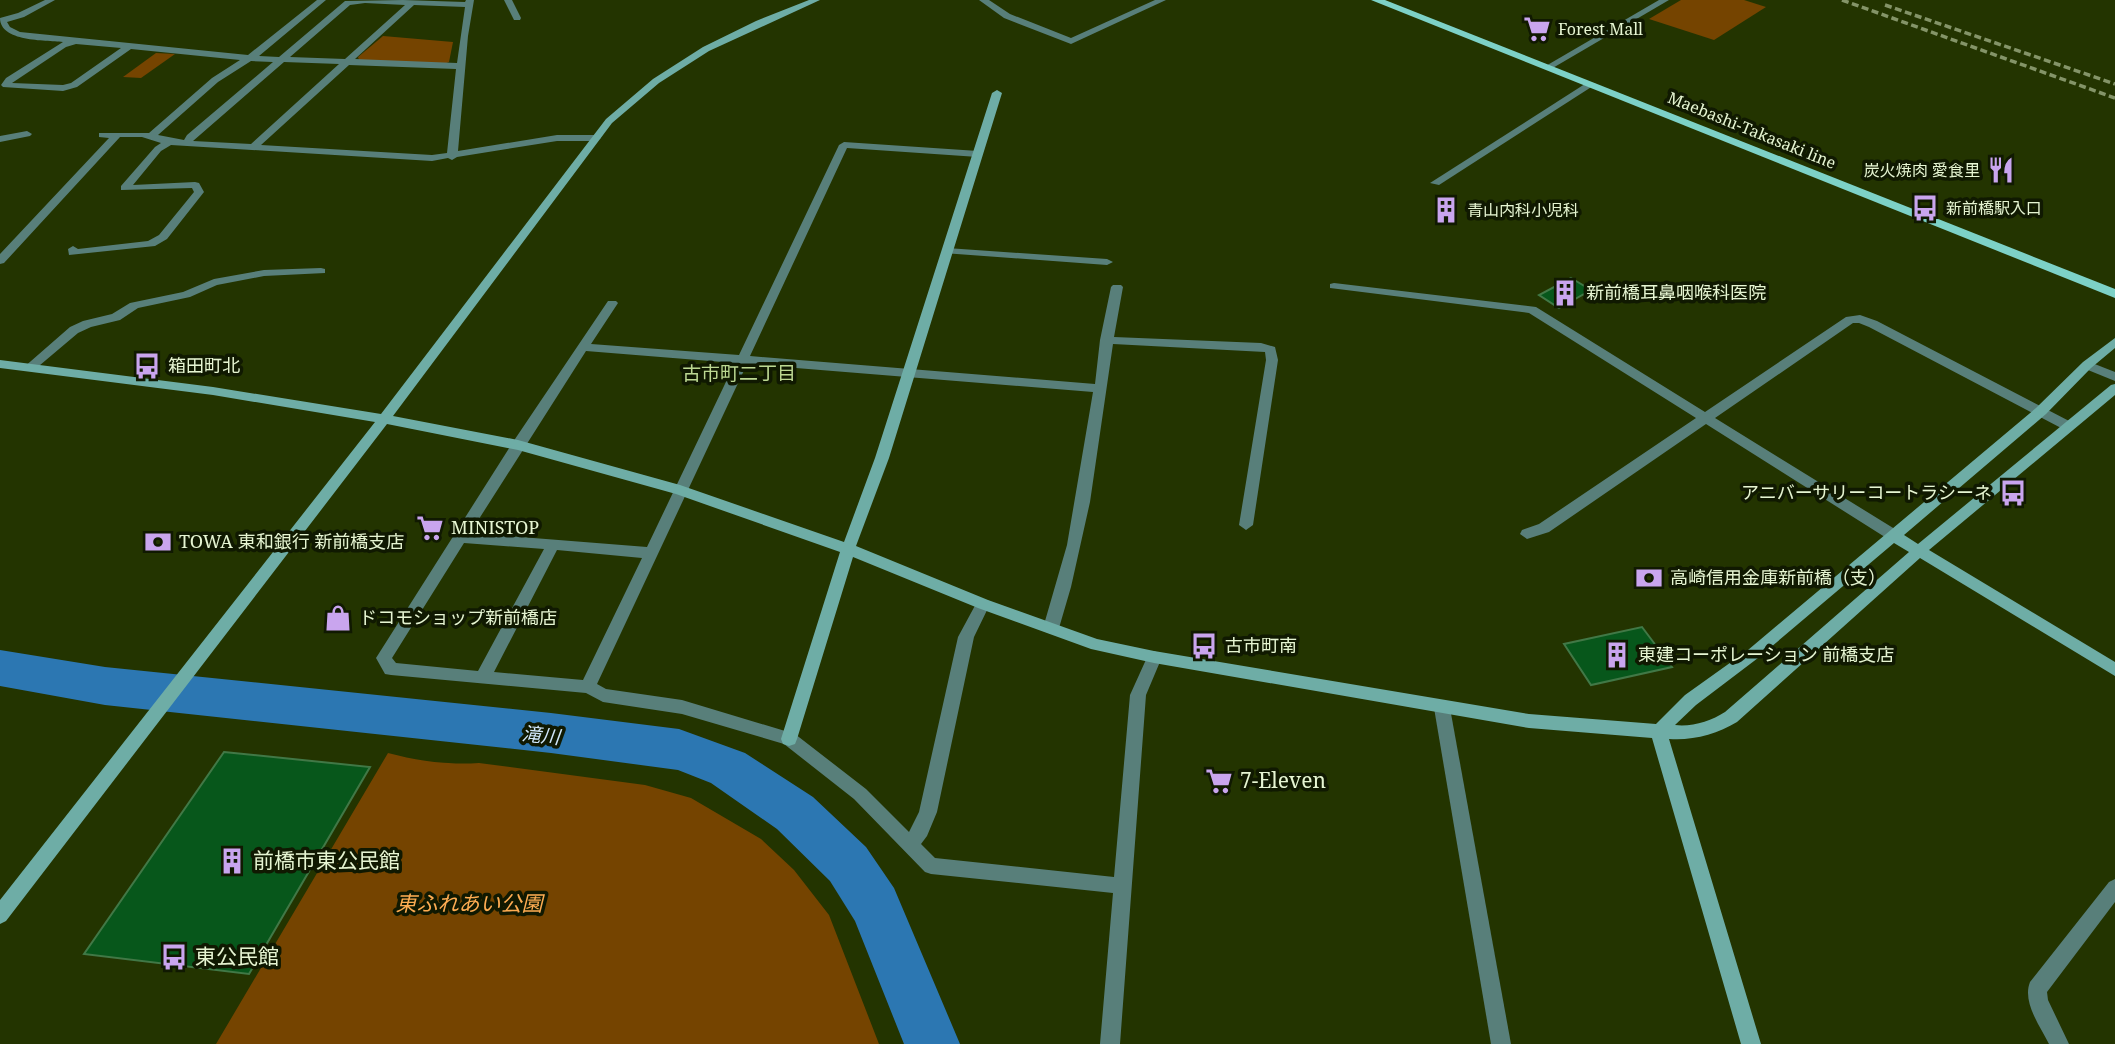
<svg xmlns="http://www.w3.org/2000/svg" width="2115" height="1044" font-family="'Noto Serif','Noto Sans JP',serif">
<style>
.green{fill:#754400}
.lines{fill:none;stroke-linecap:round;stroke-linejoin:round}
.river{fill:#2c77b2;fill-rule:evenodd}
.building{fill:#07571b;stroke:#417846;stroke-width:2}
.street{fill:#587f7a;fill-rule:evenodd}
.secondary{fill:#6eada6;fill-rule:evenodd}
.primary{fill:#7dd1c7;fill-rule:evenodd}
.rail{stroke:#849468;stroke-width:3.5;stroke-dasharray:7 3.5;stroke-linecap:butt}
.labels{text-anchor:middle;stroke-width:7;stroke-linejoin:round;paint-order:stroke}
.far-poi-label{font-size:16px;fill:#e6f5d2;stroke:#101901;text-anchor:start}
.far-street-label{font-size:16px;fill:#e6f5d2;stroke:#101901}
.poi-label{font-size:18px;fill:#e6f5d2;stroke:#101901;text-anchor:start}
.neighbourhood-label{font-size:19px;fill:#bcd892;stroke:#101901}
.water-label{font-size:19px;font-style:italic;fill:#d1e7fa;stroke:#101901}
.near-poi-label{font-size:21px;fill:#e6f5d2;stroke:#101901;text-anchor:start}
.near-park-label{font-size:21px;font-style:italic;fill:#fdac52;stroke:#101901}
</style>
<rect width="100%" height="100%" fill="#233400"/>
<!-- green -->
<g class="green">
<polygon points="1681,0 1744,0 1766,7 1714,40 1649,19"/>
<polygon points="383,36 453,42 449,62 444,64 359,60 358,57"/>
<polygon points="156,53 175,54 141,78 123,77"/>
<path d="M 388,753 C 418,761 447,765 479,763 L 645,785 L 691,798 L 761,839 L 794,870 L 829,915 L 879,1044 L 216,1044 Z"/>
</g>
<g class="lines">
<!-- river -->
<polygon class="river" points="0,650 105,667 551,713 679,729 745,753 813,797 866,847 894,888 960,1044 904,1044 855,921 830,881 777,829 711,783 678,770 551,753 105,705 0,686"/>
</g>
<!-- building -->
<g class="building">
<polygon points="1571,278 1591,290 1559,308 1539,295"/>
<polygon points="1642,627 1672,667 1591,685 1564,644"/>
<polygon points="224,752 370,767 249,974 84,954"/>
</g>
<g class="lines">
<!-- street -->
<g class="street">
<path d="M 45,0 L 55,0 L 24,17 L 7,22 L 10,27 L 20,32 L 248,55 L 317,0 L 326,0 L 259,56 L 279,57 L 345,1 L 403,0 L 465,2 L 466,0 L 474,0 L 468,36 L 458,151 L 557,135 L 596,135 L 601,138 L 596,141 L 557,141 L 457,157 L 452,160 L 448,158 L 432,161 L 171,145 L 161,151 L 133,185 L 195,182 L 199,183 L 204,192 L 167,239 L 155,246 L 69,255 L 68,249 L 73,246 L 78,249 L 148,241 L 159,235 L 194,192 L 192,188 L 121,190 L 121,186 L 155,147 L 161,143 L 142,137 L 120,137 L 4,263 L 0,264 L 0,254 L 109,138 L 99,137 L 99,133 L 149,133 L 212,78 L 240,60 L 131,49 L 77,87 L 63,91 L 3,87 L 1,85 L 6,78 L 63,42 C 45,40 0,42 0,18 L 18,13 ZM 365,3 L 405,5 L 345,59 L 290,57 L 350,5 ZM 414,5 L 465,7 L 457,63 L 355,59 ZM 76,44 L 121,48 L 71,83 L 63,85 L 12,83 L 66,47 ZM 251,61 L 273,62 L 187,135 L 184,140 L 158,135 L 218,82 ZM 284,62 L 339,64 L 251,144 L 193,141 ZM 349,65 L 456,69 L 447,153 L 432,155 L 261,145 Z"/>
<polygon points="504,0 512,0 521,18 520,20 514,20"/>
<polygon points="979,0 989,0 1010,14 1071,38 1155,0 1166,0 1071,44 1004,18"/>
<polygon points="1659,0 1669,0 1551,69 1544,67"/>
<polygon points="1588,82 1596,84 1439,185 1430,183"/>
<polygon points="27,131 32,134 30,136 0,142 0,136"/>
<path d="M 844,142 L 978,151 L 983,154 L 978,157 L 847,148 L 750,356 L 1095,384 L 1100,340 L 1111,287 L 1113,285 L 1121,285 L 1123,287 L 1114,337 L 1261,343 L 1275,347 L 1278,360 L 1253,525 L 1246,530 L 1239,525 L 1266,360 L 1265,352 L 1113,344 L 1090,502 L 1071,587 L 1059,628 L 1056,632 L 1051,634 L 1046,632 L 1043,628 L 1067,545 L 1093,392 L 747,364 L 597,684 L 606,689 L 682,700 L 795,734 L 866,789 L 909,832 L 919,812 L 958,637 L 978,600 L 988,600 L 990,604 L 974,637 L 937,812 L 927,836 L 921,844 L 935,858 L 1114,877 L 1130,695 L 1149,653 L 1154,651 L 1159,653 L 1162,657 L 1146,695 L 1120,1044 L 1100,1044 L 1113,893 L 931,874 L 925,872 L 854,799 L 784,744 L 682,714 L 603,702 L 586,693 L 391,675 L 385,674 L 376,658 L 513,442 L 608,301 L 616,301 L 618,303 L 591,344 L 739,355 L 839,145 ZM 586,351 L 735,363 L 647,547 L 470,533 ZM 464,543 L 544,549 L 478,671 L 396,663 L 392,658 ZM 557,550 L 642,558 L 583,680 L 494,672 Z"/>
<polygon points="947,248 1107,259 1113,262 1107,265 943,253 943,249"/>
<polygon points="321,268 325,269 325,273 264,276 217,285 190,297 138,308 120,320 91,327 78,333 33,371 25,371 23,368 70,327 83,321 112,314 130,303 183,292 214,279 264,270"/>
<polygon points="1334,283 1536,307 1705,412 1846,317 1860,315 1877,321 2073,423 2074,426 2068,430 2063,429 1869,327 1859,323 1853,323 1715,418 1898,531 1900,535 1898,539 1888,539 1706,424 1549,532 1527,539 1520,534 1522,530 1539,524 1696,418 1529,313 1330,288 1330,284"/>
<polygon points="2087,361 2115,372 2115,381 2083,368 2081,365"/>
<polygon points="1442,701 1448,703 1450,708 1511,1044 1491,1044 1434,708 1436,703"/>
<path d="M 2115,879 L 2115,902 L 2047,992 L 2048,1000 L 2069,1044 L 2049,1044 C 2040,1026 2022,1002 2030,982 L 2109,882 Z"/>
</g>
<!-- secondary -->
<path class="secondary" d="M 809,0 L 820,0 L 709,51 L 659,83 L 612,123 L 393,416 L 518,440 L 680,485 L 844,542 L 875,458 L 992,93 L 997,90 L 1002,93 L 889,458 L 856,546 L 988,600 L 1097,639 L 1154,651 L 1529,714 L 1656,724 L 1685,695 L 1748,650 L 2036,408 L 2083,362 L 2115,338 L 2115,348 L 2091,368 L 2046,414 L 1904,535 L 1918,544 L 2111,385 L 2115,384 L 2115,395 L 1929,550 L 2115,662 L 2115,676 L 1920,558 L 1737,722 C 1717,734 1692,741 1669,739 L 1761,1044 L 1741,1044 L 1652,738 L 1529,728 L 1154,663 L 1091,649 L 978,608 L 853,557 L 797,739 L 795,744 L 789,746 L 783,744 L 781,739 L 840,552 L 676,494 L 518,450 L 387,424 L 6,921 L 0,924 L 0,900 L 375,422 L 213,395 L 0,368 L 0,360 L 213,387 L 381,414 L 606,119 L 653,79 L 703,47 L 756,21 ZM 1894,543 L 1909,552 L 1725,712 C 1711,721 1692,727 1675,725 L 1696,705 L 1758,658 Z"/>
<!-- primary -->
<polygon class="primary" points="1371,0 1385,0 2115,289 2115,298"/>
<!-- rail -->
<g class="rail">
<polyline points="1842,0 2115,98"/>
<polyline points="1885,5 2115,84"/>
</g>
</g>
<!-- icons -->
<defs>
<g id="supermarket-bare" transform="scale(2.1)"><path d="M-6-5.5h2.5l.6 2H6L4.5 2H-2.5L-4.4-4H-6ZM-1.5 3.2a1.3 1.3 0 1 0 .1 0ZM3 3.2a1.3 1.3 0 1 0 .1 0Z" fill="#c9a5ee" stroke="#101901" stroke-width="2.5" paint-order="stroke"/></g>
<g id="restaurant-bare" transform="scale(2.1)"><path d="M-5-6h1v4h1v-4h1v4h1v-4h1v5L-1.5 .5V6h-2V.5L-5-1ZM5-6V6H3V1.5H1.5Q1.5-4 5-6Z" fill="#c9a5ee" stroke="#101901" stroke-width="2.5" paint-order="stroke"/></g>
<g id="bus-bare" transform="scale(2.1)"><path d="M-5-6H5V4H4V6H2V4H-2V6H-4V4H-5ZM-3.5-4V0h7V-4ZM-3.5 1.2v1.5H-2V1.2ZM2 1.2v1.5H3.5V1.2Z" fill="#c9a5ee" stroke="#101901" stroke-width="2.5" paint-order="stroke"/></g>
<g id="building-bare" transform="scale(2.1)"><path d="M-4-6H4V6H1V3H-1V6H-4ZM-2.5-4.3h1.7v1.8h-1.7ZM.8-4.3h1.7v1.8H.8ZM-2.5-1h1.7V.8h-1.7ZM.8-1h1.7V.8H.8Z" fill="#c9a5ee" stroke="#101901" stroke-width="2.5" paint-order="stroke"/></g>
<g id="bank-bare" transform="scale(2.1)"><path d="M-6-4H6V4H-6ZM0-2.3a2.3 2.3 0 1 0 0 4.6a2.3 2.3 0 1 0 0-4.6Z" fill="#c9a5ee" stroke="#101901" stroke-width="2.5" paint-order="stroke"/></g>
<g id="shop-bare" transform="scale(2.1)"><path d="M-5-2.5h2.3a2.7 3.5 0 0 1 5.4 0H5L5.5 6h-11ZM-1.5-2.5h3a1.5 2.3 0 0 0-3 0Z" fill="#c9a5ee" stroke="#101901" stroke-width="2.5" paint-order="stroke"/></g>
</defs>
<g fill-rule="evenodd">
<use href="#supermarket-bare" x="1537" y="29"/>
<use href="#restaurant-bare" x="2001" y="170"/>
<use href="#bus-bare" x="1925" y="208"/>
<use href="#building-bare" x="1446" y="210"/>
<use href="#building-bare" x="1565" y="293"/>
<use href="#bus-bare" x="147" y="366"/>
<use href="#bus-bare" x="2013" y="493"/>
<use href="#supermarket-bare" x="430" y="528"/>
<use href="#bank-bare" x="158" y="542"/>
<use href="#bank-bare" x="1649" y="578"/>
<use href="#shop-bare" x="338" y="618"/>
<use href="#bus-bare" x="1204" y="646"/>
<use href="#building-bare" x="1617" y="655"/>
<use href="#supermarket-bare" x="1219" y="781"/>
<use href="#building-bare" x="232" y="861"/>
<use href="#bus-bare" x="174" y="957"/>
</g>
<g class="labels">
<!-- far-poi labels -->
<g class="far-poi-label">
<text x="1558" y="35">Forest Mall</text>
<text x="1980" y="176" text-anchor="end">炭火焼肉 愛食里</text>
<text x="1946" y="214">新前橋駅入口</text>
<text x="1467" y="216">青山内科小児科</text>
</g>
<!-- far-street labels -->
<g class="far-street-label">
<text transform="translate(1752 130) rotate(22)" y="6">Maebashi-Takasaki line</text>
</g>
<!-- poi labels -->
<g class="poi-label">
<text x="1586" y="299">新前橋耳鼻咽喉科医院</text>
<text x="168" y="372">箱田町北</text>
<text x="1992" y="499" text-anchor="end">アニバーサリーコートラシーネ</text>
<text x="451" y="534">MINISTOP</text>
<text x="179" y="548">TOWA 東和銀行 新前橋支店</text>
<text x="1670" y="584">高崎信用金庫新前橋（支）</text>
<text x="359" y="624">ドコモショップ新前橋店</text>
<text x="1225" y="652">古市町南</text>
<text x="1638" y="661">東建コーポレーション 前橋支店</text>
</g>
<!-- neighbourhood labels -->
<g class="neighbourhood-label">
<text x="739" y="380">古市町二丁目</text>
</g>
<!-- water labels -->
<g class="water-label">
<text transform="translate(541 735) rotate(6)" y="7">滝川</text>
</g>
<!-- near-poi labels -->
<g class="near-poi-label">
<text x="1240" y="788">7-Eleven</text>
<text x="253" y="868">前橋市東公民館</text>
<text x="195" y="964">東公民館</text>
</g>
<!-- near-park labels -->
<g class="near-park-label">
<text x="469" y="911">東ふれあい公園</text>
</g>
</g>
</svg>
